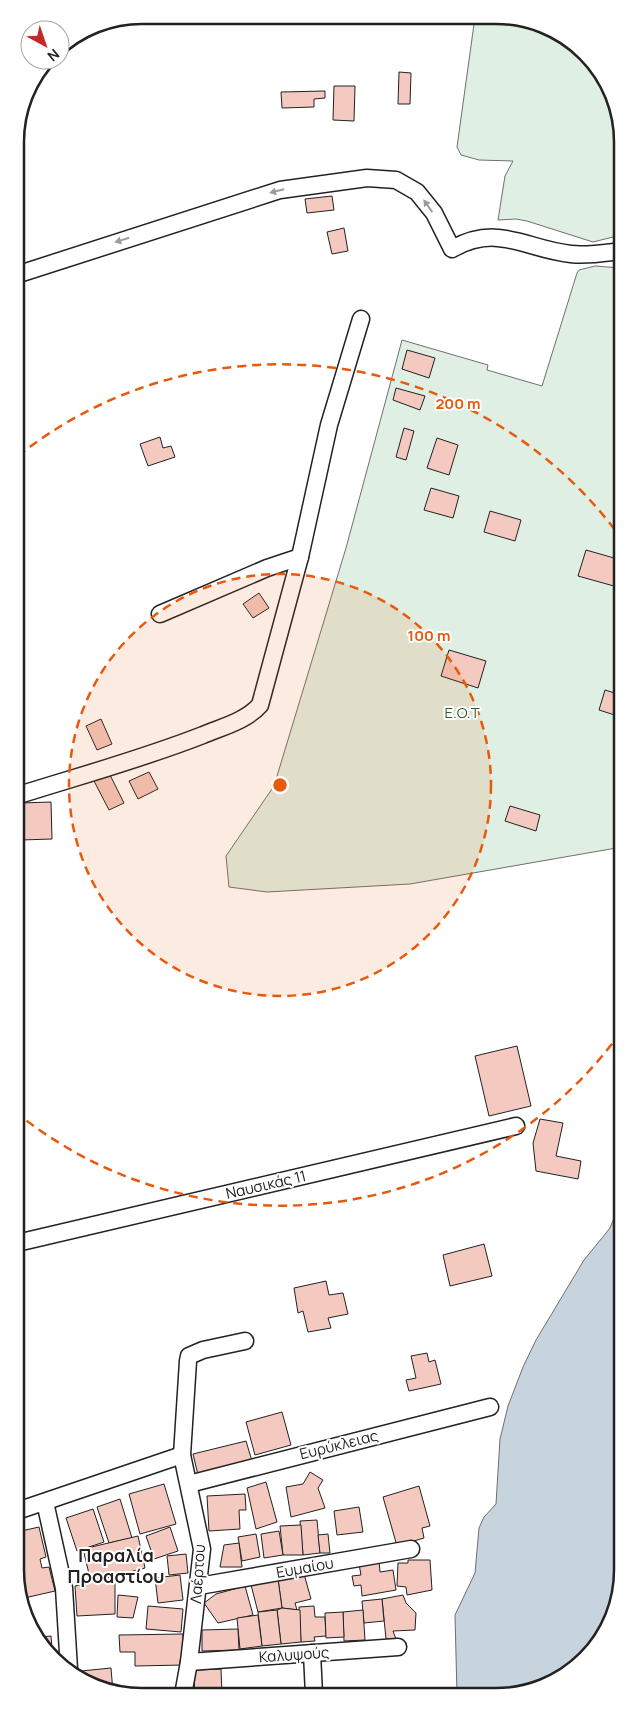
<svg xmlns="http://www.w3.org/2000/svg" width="638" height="1712" font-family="Manrope,sans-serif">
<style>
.green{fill:#e0efe3;stroke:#6f6f6f}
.water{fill:#c7d3dd;stroke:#6f6f6f}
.building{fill:#f3c9c0;stroke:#222}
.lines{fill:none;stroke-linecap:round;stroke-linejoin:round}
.minor-casing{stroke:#222;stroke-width:19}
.minor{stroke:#fff;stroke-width:16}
.oneway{fill:#9c9c9c}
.ring{fill:none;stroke:#e8590c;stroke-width:2.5;stroke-dasharray:9 6}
.labels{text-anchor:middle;stroke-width:4;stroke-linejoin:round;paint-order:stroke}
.park-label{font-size:15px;fill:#2f5e38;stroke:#fff}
.street-label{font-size:15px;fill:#222;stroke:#fff}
.quarter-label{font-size:18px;font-weight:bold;fill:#222;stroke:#fff}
.rim{fill:none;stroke:#222;stroke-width:2.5}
.centre{fill:#e8590c;stroke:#fff;stroke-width:2.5}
.ring-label{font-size:15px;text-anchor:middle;font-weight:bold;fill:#e8590c;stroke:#fff;stroke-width:4;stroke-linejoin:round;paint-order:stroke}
</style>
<rect width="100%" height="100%" fill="#fff"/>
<!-- green -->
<g class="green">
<polygon points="475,17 521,17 586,52 621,117 621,235 593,242 527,221 516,219 498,220 505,176 513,161 479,160 461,155 457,147"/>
<polygon points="595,266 621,268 622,847 410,884 267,892 229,887 226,856 274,786 346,548 402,340 488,365 487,370 542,386 577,273 579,270"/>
</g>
<!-- water -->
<polygon class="water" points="622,1198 623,1578 613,1618 592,1654 560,1680 521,1695 457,1695 455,1615 475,1573 479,1528 484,1517 496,1504 500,1439 508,1406 523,1367 536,1340 584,1260 610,1228"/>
<!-- building -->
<g class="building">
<polygon points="399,72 411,73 410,104 398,104"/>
<polygon points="334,86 355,86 354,121 333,120"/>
<polygon points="325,91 325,98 314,99 314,107 282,108 281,92"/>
<polygon points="332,196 334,210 307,213 305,199"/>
<polygon points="344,228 348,251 332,254 327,232"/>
<polygon points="407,350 435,358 429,378 402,369"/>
<polygon points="396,388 425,396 420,410 393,400"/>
<polygon points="404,428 414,431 406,460 396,457"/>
<polygon points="160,437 163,448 171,446 175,457 148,466 140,444"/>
<polygon points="437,438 458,445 449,475 427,468"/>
<polygon points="431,488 459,496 453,518 424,510"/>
<polygon points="490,511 521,520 515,541 484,532"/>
<polygon points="586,550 621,560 621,588 578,576"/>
<polygon points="259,593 269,608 253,618 243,604"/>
<polygon points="449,650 486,661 478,688 441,676"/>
<polygon points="605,690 621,695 621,717 599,710"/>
<polygon points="101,719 112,744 97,750 86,726"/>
<polygon points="149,772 158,789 138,799 129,781"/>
<polygon points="109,773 124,803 109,810 94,781"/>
<polygon points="51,802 52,839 21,840 20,803"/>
<polygon points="510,806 540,815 536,831 505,821"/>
<polygon points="517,1046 531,1106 489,1116 475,1056"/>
<polygon points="540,1119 563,1123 556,1156 581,1161 578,1179 536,1171 533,1143"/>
<polygon points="484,1244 492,1276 450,1286 443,1255"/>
<polygon points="326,1281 329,1295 343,1293 348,1314 328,1318 331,1328 308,1332 303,1311 298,1313 294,1288"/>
<polygon points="427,1353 429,1362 435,1360 441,1384 409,1391 406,1380 416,1378 411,1356"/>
<polygon points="282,1412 291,1445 255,1455 246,1422"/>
<polygon points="246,1441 252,1461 198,1475 193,1454"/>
<polygon points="310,1472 323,1480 318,1488 325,1508 291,1517 286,1487 303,1484"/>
<polygon points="266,1482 277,1522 256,1529 247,1488"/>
<polygon points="164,1484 176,1524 140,1534 129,1494"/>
<polygon points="419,1486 430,1526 422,1528 424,1538 397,1546 383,1497"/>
<polygon points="245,1494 246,1510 239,1510 240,1529 209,1531 207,1496"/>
<polygon points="120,1499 132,1538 109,1543 97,1507"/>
<polygon points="359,1507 363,1532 337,1535 334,1511"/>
<polygon points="93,1509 104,1542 77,1551 66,1518"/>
<polygon points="317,1520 320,1553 303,1555 300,1521"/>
<polygon points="301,1525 303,1555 283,1555 280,1526"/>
<polygon points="39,1527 46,1557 40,1559 42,1568 49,1567 55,1591 20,1599 17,1571 24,1570 22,1563 17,1564 17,1532"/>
<polygon points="170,1527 178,1551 154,1559 146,1536"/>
<polygon points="279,1531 283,1555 264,1558 261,1534"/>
<polygon points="256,1534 260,1557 242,1561 238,1537"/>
<polygon points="328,1534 330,1553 320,1553 318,1535"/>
<polygon points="138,1536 145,1568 91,1582 83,1549"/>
<polygon points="239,1543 242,1567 220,1567 224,1545"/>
<polygon points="186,1554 188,1573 169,1575 167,1556"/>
<polygon points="408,1560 430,1560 432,1590 407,1595 406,1587 397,1586 398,1563 408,1563"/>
<polygon points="379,1561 380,1572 393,1570 396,1590 362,1596 361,1585 354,1586 352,1576 361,1575 359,1564"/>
<polygon points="304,1574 311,1599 295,1603 297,1610 282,1608 278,1579"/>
<polygon points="180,1575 183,1600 158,1603 155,1578"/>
<polygon points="115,1576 115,1614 77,1616 75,1586"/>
<polygon points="278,1579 282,1608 258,1612 251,1585"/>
<polygon points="245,1586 253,1615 218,1623 204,1603 216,1594"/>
<polygon points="118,1595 138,1597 133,1618 117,1617"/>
<polygon points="403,1595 406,1603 416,1613 415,1630 393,1631 396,1639 386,1639 382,1599"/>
<polygon points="382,1599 384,1621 364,1623 362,1601"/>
<polygon points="148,1606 183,1609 181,1632 146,1629"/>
<polygon points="314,1606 315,1617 325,1617 326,1636 314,1637 315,1641 301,1642 299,1607"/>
<polygon points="282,1608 300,1610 301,1642 281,1644 277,1610"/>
<polygon points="277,1610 281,1644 262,1646 258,1612"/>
<polygon points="363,1610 365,1640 344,1641 343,1612"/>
<polygon points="343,1612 344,1637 326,1638 325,1613"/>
<polygon points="258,1615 262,1646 240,1649 237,1618"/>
<polygon points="238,1629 239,1650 202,1651 202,1630"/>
<polygon points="183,1634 184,1665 135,1666 135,1652 120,1652 119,1635"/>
<polygon points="51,1636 53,1660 40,1637"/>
<polygon points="111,1668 113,1692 81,1675 81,1671"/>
<polygon points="221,1669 222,1695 194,1695 195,1670"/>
<polygon points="146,1688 146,1695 125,1695 124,1689"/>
</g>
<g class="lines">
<!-- minor casing -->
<g class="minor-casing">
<g id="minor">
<path d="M 16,275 L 280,190 L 367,178 L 396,180 L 417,192 L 434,213 L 452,249 C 498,223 525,249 571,254 C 587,256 604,253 621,251"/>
<polyline points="160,614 267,568 300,557"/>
<path d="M 16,796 C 79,776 142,759 203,735 C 222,727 246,721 260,705 L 300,557 L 329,425 L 361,319"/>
<polyline points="17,1243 516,1126"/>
<polyline points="189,1484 490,1407"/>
<polyline points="45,1502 64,1588 69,1669"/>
<polyline points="17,1511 182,1455"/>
<polyline points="199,1586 411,1549"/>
<polyline points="312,1653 314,1695"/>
<polyline points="189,1662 398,1647"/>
<polyline points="183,1695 189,1662 202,1549 182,1455 188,1361 189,1356 203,1350 245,1341"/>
</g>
</g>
<!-- minor -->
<use href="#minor" class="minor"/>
</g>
<!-- one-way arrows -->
<defs><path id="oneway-solid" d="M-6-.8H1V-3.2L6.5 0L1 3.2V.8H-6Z" transform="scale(1.25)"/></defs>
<g class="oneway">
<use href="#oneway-solid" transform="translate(277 191) rotate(166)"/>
<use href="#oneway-solid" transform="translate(428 206) rotate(-125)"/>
<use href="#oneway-solid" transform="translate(122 240) rotate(162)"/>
</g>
<!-- distance rings -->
<circle cx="280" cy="785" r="211" fill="#e8590c" fill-opacity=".12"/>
<g class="ring">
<circle cx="280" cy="785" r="211"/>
<path d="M621 1032A421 421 0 0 1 18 1114M18 456A421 421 0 0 1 621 538"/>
</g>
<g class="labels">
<!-- park labels -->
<g class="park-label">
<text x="462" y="718">E.O.T</text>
</g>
<!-- street labels -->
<g class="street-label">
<text transform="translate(266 1185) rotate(-13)" y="5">Ναυσικάς 11</text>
<text transform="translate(339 1445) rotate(-14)" y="5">Ευρύκλειας</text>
<text transform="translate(305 1568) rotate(-10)" y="5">Ευμαίου</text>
<text transform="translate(198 1574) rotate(-86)" y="5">Λαέρτου</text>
<text transform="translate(294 1655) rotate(-4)" y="5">Καλυψούς</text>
</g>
<!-- quarter labels -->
<g class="quarter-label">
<text x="116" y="1562">Παραλία<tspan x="116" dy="21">Προαστίου</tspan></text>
</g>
</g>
<!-- crop -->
<path d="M0 0H638V1712H0ZM142 24H496A118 118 0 0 1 614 142V1570A118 118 0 0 1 496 1688H142A118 118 0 0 1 24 1570V142A118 118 0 0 1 142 24Z" fill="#fff" fill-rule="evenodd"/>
<path class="rim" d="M142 24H496A118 118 0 0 1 614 142V1570A118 118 0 0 1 496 1688H142A118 118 0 0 1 24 1570V142A118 118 0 0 1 142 24Z"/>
<circle cx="280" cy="785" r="8" class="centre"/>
<g class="ring-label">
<text x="458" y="409">200 m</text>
<text x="429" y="641">100 m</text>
</g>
<!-- north arrow -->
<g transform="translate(45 45) rotate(140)"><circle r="24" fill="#ffffff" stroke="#a7a7a7"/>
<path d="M0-4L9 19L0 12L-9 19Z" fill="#c62828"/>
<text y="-8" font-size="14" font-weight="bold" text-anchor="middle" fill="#222222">N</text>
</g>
</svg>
